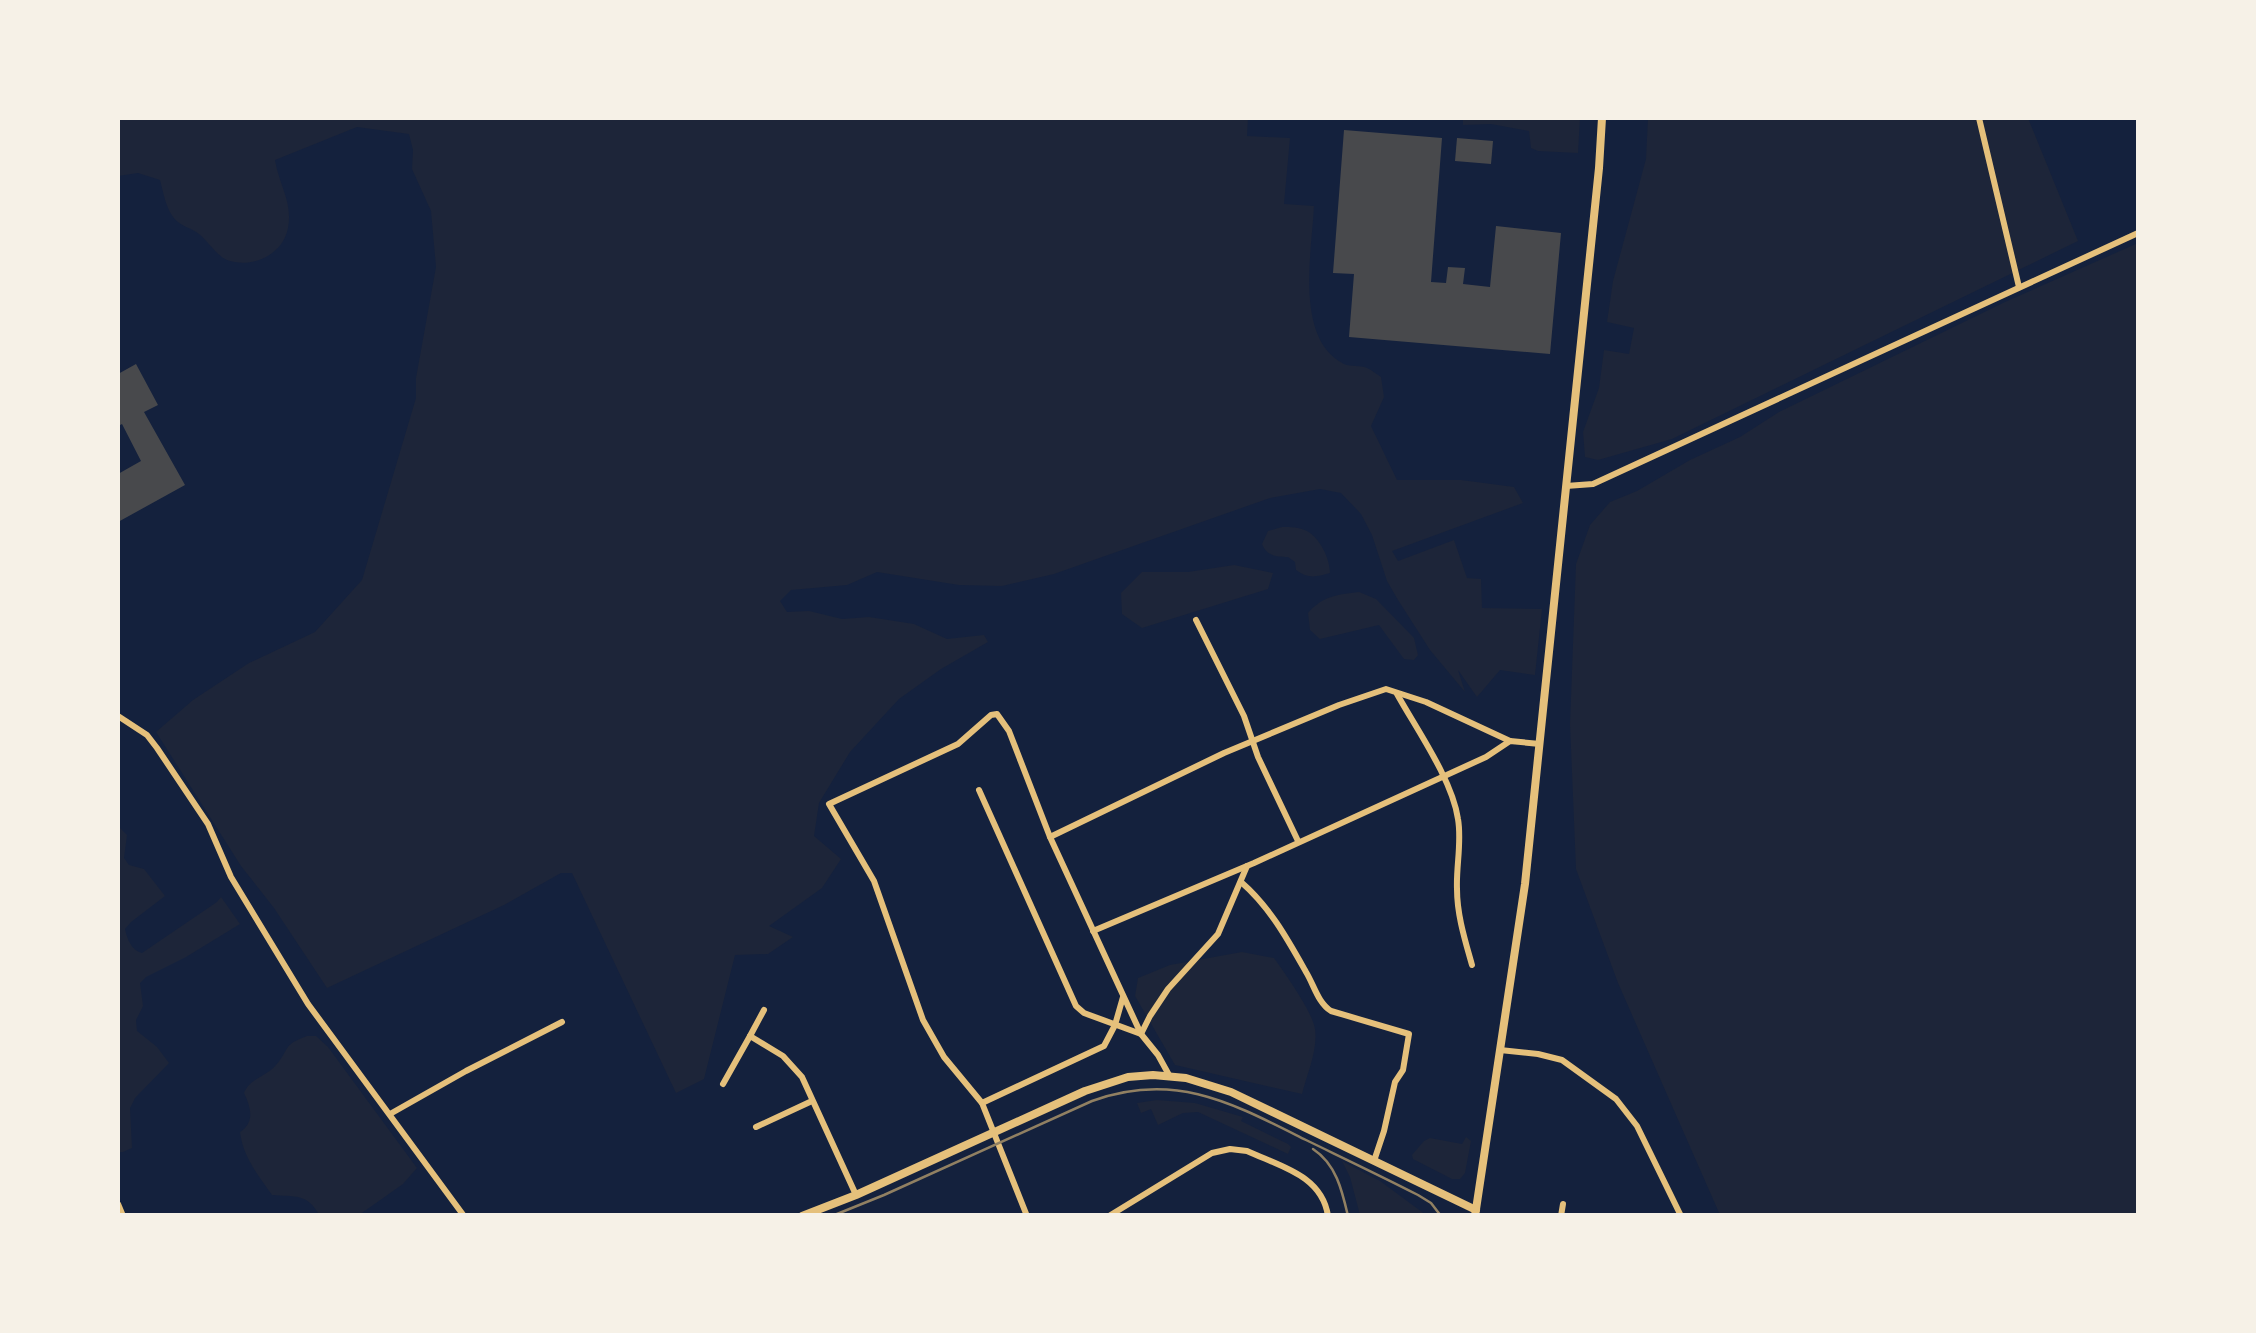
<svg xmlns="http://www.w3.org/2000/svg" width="2256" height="1333" font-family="'PT Sans Narrow',sans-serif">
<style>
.green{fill:#1d2539}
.building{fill:#48494c}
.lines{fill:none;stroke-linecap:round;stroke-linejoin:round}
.minor{stroke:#e5c07b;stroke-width:6}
.tertiary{stroke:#e5c07b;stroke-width:8}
.tram{stroke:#918062;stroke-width:2.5}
</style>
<rect width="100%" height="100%" fill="#14213d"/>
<!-- green -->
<g class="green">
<path d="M 118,118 L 1248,118 L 1247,136 L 1290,138 L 1284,204 L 1314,206 C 1312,251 1294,339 1344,364 C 1351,367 1360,365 1367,368 C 1372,370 1376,374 1381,377 L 1384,397 L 1371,426 L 1397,480 L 1461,480 L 1514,487 L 1523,503 L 1392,551 L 1398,561 L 1454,540 L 1467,578 L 1481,579 L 1482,608 L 1542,609 L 1535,675 L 1500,670 L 1477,697 L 1458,670 L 1465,692 L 1430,650 L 1398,600 L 1387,581 L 1372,535 L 1361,514 L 1341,493 L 1320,489 L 1270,498 L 1054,574 L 1002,586 L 959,585 L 877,572 L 847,585 L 791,590 L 780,601 L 787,612 L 809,611 L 842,619 L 869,617 L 914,624 L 947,639 L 984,635 L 988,642 L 941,669 L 899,699 L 850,752 L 819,803 L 814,836 L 841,859 L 822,888 L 769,926 L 793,937 L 768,954 L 735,955 L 704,1079 L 676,1093 L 572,873 L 561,873 L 504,905 L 327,988 L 274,908 L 241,866 L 156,732 L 193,700 L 249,663 L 315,632 L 362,580 L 416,398 L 416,378 L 436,267 L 431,211 L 412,169 L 413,150 L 409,134 L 357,127 L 275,160 C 279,185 293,202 288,228 C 283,255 252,269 227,260 C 216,255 208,241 199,234 C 193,229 184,227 178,222 C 166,212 164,194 160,180 L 138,173 L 118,176 Z"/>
<polygon points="1463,118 1580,118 1578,153 1538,151 1531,148 1529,131 1491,124 1463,125"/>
<polygon points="1648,118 2028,118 2078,241 1672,439 1598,460 1585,457 1583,432 1599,388 1604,350 1629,354 1634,328 1607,322 1613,281 1646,159"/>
<polygon points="2138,243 2138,1215 1720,1215 1618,983 1576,869 1570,724 1576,564 1590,525 1610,502 1637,491 1690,460 1740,437 1779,412 2005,302"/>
<path d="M 1282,527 C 1290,527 1299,527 1307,531 C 1320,538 1330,559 1330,573 C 1316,577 1308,579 1296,570 L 1295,562 L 1288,557 C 1276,557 1267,556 1262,544 L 1268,531 Z"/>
<polygon points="1234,565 1273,573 1268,589 1142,628 1122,614 1121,593 1142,572 1188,572"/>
<path d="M 1359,592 L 1376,599 L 1414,638 L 1418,655 L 1414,660 L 1404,659 L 1379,625 L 1320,639 L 1310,630 L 1308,613 C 1324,595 1337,595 1359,592 Z"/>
<path d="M 118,826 L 127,835 L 124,858 L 129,865 L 144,869 L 165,896 L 131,922 L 125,929 C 127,939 132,951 142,953 L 217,902 L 221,897 L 240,924 L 186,957 L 146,977 L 140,983 L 143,1006 L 136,1020 L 137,1031 L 157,1047 L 169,1063 L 135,1098 L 130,1108 L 132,1148 L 123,1152 L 118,1152 Z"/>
<path d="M 1242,952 L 1274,958 C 1286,975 1312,1011 1315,1029 C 1318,1050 1307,1074 1302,1094 L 1175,1065 L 1135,996 L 1138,978 L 1170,965 Z"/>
<path d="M 307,1036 L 316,1036 L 328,1047 L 417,1168 L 403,1184 L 359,1215 L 319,1215 C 308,1193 294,1197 272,1195 C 258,1175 243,1157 240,1132 C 255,1122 251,1108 244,1093 C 250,1078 266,1077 276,1065 C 290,1049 282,1045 307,1036 Z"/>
<polygon points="1157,1100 1195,1103 1243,1117 1241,1121 1288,1144 1291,1147 1288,1154 1198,1112 1183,1113 1158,1125 1151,1109 1141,1113 1137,1103"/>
<polygon points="1466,1137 1471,1141 1465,1173 1460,1179 1452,1179 1413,1159 1412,1155 1424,1141 1430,1138 1462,1144"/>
<polygon points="1342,1161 1380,1181 1426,1215 1360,1215 1350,1177"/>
</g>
<!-- building -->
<g class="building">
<polygon points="1344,130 1442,138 1431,282 1446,283 1448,267 1465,268 1463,284 1490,287 1496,226 1561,233 1550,354 1349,337 1354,274 1333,273"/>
<polygon points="1457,138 1493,141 1491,164 1455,161"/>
<polygon points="136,364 158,405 144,412 185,485 118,522 118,474 141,461 122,424 118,426 118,374"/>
</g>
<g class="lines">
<!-- minor -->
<g class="minor">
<polyline points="1979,118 2019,287"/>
<polyline points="1566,486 1593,484 2138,233"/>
<polyline points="1196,620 1244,716 1258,757 1298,841"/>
<path d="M 1397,694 C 1417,730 1452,779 1458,819 C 1462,842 1456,866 1457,889 C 1457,915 1465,940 1472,965"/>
<polyline points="118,716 147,735 157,748 208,824 231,877 308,1004 464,1216"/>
<polyline points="979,790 1076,1006 1084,1013 1141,1034 1150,1016 1168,989 1218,934 1247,866"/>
<polyline points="1050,837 1224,753 1339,705 1386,689 1426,702 1510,741"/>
<path d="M 1241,882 C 1270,907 1288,940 1306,972 C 1314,985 1318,1003 1331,1011 L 1409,1034 L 1403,1070 L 1395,1082 L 1384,1131 L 1374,1161"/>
<polyline points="1093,931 1254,863 1486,757 1510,741 1540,744"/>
<polyline points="750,1036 764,1010"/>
<polyline points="1500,1050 1538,1054 1562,1060 1616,1099 1637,1126 1681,1216"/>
<polyline points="723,1084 750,1036 783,1056 802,1077 856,1195"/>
<polyline points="982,1103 1104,1046 1115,1025 1123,997"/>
<polyline points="390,1114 466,1071 562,1022"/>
<polyline points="756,1127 812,1101"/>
<polyline points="118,1204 123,1216"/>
<polyline points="1027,1216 982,1103 944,1057 923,1020 874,881 829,804 958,744 991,715 997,714 1009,731 1050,837 1141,1034 1158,1055 1169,1075"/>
<path d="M 1109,1216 L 1212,1153 L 1230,1149 L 1247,1151 C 1279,1166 1322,1175 1328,1216"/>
<polyline points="1561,1216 1563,1204"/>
</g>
<!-- tertiary -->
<g class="tertiary">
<polyline points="802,1216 856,1195 1085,1091 1128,1077 1153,1075 1186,1078 1231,1092 1476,1210"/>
<polyline points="1475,1216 1525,884 1599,168 1602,118"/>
</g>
<!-- tram -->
<g class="tram">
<path d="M 1313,1149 C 1336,1164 1342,1190 1348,1216"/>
<path d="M 832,1216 L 884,1195 L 1092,1101 C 1175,1071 1232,1103 1306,1140 C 1343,1158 1381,1176 1418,1195 L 1431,1203 L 1441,1216"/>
</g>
</g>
<!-- border -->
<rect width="2256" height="1333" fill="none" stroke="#f6f1e7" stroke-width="240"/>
</svg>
